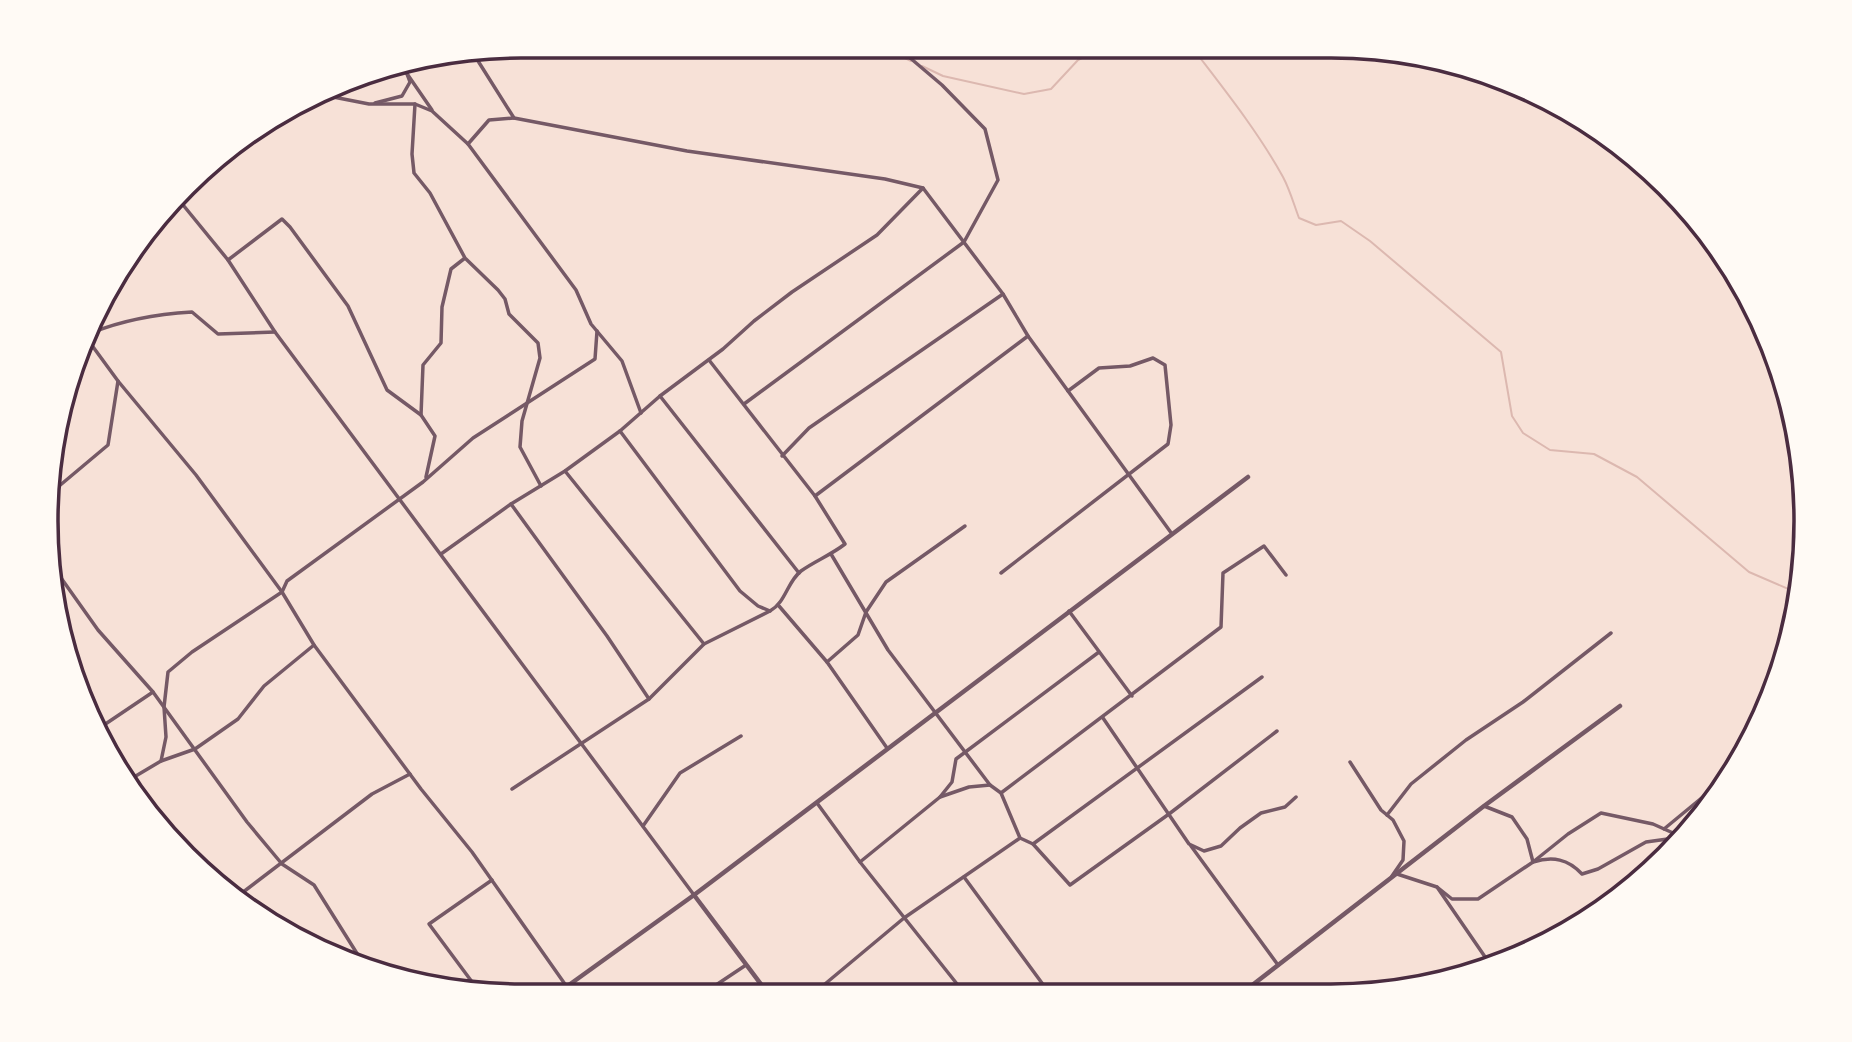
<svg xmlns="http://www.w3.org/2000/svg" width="1852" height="1042" font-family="Arial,sans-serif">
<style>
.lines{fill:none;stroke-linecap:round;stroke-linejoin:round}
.stream{stroke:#dcb8b0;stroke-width:2}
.minor{stroke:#755966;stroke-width:3.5}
.tertiary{stroke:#755966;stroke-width:4.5}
.rim{fill:none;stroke:#4a2c40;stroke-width:3.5}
</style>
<rect width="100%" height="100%" fill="#f7e1d7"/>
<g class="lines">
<!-- stream -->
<g class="stream">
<polyline points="880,46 911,61"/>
<path d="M 1191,46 C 1223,88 1257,130 1283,177 C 1290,190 1294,205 1299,218 L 1316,225 L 1341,221 L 1370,241 L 1501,352 L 1512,416 L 1523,433 L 1550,450 L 1594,454 L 1637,477 L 1749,572 L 1800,594"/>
<polyline points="922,66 943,76 1024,94 1051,89 1078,60 1105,46"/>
</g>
<!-- minor -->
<g class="minor">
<polyline points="473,53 514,118 687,151 885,179 923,188 1003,294 1028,336 1172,534"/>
<polyline points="401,65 432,110"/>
<polyline points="323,95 369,104 415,104 432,111 468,144"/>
<polyline points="375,103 402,96 410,82 407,74"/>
<polyline points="415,104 412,154 414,173 430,193 465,258 451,269 442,307 441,343 423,365 421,415"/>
<polyline points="514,118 489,120 468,144 576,290 591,324 622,361 641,413"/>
<polyline points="179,200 228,260 275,332 694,895"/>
<polyline points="466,259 498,290 505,299 509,314 538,343 540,358 522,421 520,447 541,486"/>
<polyline points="228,260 282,219 290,227 348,306 387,390 421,415 435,436 426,477"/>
<path d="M 91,333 C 123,320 158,314 192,312 L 218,334 L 275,332"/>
<polyline points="118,381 196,475 282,592 314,645 421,789 472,852 567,987"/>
<polyline points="660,396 799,573"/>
<polyline points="744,404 964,242 998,180 985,129 942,85 909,57 904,46"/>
<path d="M 620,431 L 740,591 L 758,606 L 770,611 C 786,602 787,582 801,571 C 815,561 831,555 845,544 L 815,496 L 709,360"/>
<polyline points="782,456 809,428 1003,294"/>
<polyline points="565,471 704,644"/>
<polyline points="52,492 108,445 118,381 88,340"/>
<polyline points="815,496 1028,336"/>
<polyline points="511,504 607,636 649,699"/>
<polyline points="441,554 511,504 565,471 620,431 660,396 723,349 754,321 792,292 877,235 923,188"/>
<polyline points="831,554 888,650 990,785 1001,793 1020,838 1033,844 1070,885 1169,814 1277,731"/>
<polyline points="49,561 98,630 153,692 247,822 282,864 314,885 368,971"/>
<polyline points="1001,573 1168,444 1171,425 1165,365 1153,358 1130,366 1099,368 1068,391"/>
<polyline points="779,606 827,662 887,748"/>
<polyline points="1069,611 1132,696"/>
<polyline points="827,662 858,635 866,612 886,582 965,526"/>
<polyline points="1103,718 1189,844 1204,851 1221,846 1240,828 1261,813 1285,807 1296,797"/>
<polyline points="98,729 153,692"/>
<polyline points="161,761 166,737 164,707 168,672 192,652 282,592 287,581 423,482 473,438 595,359 597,331"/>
<polyline points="1350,762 1381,810 1393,820 1404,841 1403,860 1392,876"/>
<polyline points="129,780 161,761 195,749 238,719 264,686 314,645"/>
<polyline points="512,789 649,699 704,644 770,611"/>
<polyline points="1001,793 1221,627 1223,573 1264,546 1286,575"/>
<polyline points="940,797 952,782 956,759 1099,652"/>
<polyline points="817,803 860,862 965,994"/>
<path d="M 1484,806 L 1512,817 L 1527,839 L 1533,862 C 1553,856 1568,859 1582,874 L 1598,869 L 1646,842 L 1682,837"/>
<polyline points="1387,815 1411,784 1466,740 1523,702 1611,633"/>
<polyline points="643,826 680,773 741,736"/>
<polyline points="1664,829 1704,796 1719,790"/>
<polyline points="1033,844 1262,677"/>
<polyline points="1191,846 1278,965"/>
<polyline points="860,862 940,797 969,787 990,785"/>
<polyline points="1397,874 1437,887 1492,967"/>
<polyline points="964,877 1050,994"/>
<polyline points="1437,887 1452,899 1478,899 1533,862 1568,834 1601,813 1653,824 1682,837 1684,836"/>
<polyline points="240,894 245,902"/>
<polyline points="238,896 372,794 410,774"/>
<polyline points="481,994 429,924 492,880"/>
<polyline points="813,994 904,918 1020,838"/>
<polyline points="954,994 961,989"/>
<polyline points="701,995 746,965"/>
</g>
<!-- tertiary -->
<g class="tertiary">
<polyline points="694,895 769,995"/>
<polyline points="1242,993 1484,806 1620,706"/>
<polyline points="555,995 694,895 1248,477"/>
</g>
</g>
<!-- crop -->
<path d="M0 0H1852V1042H0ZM521 58H1331A463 463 0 0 1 1794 521V521A463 463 0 0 1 1331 984H521A463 463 0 0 1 58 521V521A463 463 0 0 1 521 58Z" fill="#fffaf5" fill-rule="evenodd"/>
<path class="rim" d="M521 58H1331A463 463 0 0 1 1794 521V521A463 463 0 0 1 1331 984H521A463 463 0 0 1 58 521V521A463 463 0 0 1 521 58Z"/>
</svg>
